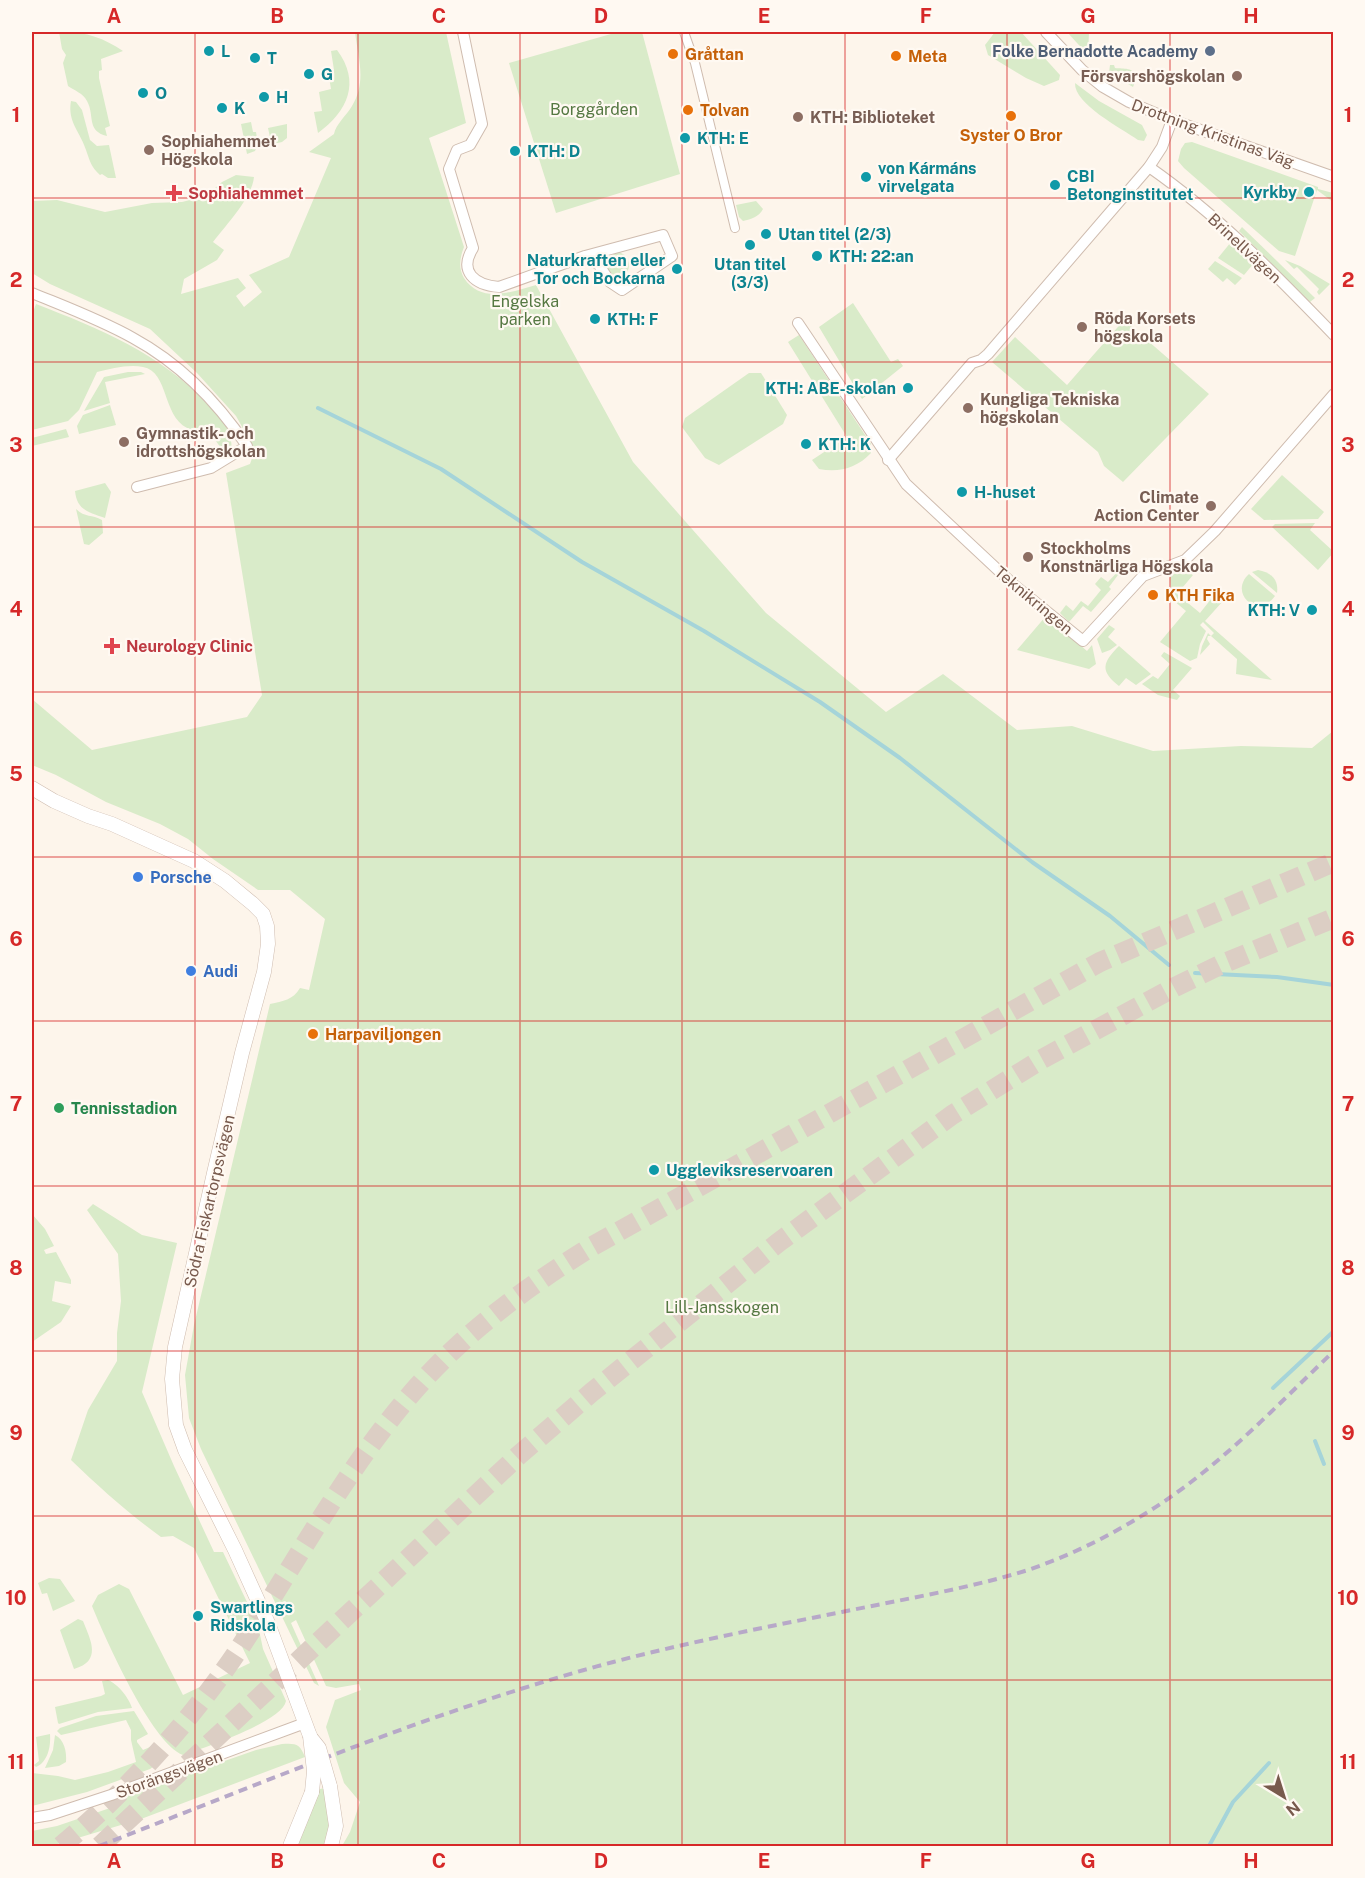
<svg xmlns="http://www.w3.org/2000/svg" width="1365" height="1878" font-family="'Public Sans',sans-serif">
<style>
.green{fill:#d9ebc9}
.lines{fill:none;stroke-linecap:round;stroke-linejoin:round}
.stream{stroke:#a5d4d9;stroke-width:4}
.motorway-tunnel{stroke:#dccec4;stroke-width:20;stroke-dasharray:20 10;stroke-linecap:butt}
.pedestrian-casing{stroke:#cfbcaf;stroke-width:10}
.minor-casing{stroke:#cfbcaf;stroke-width:12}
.tertiary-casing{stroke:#cfbcaf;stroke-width:15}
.pedestrian{stroke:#fff;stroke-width:8}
.minor{stroke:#fff;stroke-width:10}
.tertiary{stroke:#fff;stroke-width:14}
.rail{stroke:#b7a8c8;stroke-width:4;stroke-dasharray:9 6;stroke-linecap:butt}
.tertiary-bridge-casing{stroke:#cfbcaf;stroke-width:15;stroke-linecap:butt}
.tertiary-bridge{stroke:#fff;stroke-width:14}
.grid{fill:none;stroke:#d62828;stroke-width:1.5;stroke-opacity:0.55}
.culture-dot{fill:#0f9aa8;stroke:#fff9f2;stroke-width:2}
.service-dot{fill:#5c6f8a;stroke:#fff9f2;stroke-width:2}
.food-dot{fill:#e8710a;stroke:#fff9f2;stroke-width:2}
.education-dot{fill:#8d6e63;stroke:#fff9f2;stroke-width:2}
.health-dot{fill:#e0444e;stroke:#fff9f2;stroke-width:2}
.shop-dot{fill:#3f7fe0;stroke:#fff9f2;stroke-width:2}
.leisure-dot{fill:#2e9e5b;stroke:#fff9f2;stroke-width:2}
.labels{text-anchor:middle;stroke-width:4.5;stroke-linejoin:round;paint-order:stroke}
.culture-label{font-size:16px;font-weight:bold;fill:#0d838f;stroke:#fff9f2;text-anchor:start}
.service-label{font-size:16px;font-weight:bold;fill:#4e5e75;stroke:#fff9f2;text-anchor:end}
.food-label{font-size:16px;font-weight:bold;fill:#c56008;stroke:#fff9f2;text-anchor:start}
.education-label{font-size:16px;font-weight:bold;fill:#785e54;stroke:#fff9f2;text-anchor:start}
.park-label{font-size:16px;fill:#557842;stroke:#fff9f2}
.street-label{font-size:16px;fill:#785a4d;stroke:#fff9f2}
.health-label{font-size:16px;font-weight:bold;fill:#be3a42;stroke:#fff9f2;text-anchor:start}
.shop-label{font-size:16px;font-weight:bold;fill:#366cbe;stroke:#fff9f2;text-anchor:start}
.leisure-label{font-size:16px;font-weight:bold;fill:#27864d;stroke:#fff9f2;text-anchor:start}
.neatline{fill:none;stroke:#d62828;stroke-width:2}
.grid-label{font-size:20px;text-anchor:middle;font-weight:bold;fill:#d62828}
</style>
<rect width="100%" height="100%" fill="#fdf5eb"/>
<!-- green -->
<g class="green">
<path d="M 59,32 C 83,31 103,37 123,51 L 101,59 L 102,70 L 99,71 L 99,78 L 110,126 L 105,128 L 107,136 C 86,131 95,115 87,101 C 83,93 75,91 68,86 L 63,63 L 66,55 L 62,49 Z"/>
<path d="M 355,32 L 446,32 L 466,123 L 429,138 L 464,247 C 460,257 458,268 464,278 C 481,304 511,292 536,285 L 633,462 L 766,613 L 886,712 L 943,674 L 1017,730 L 1072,726 L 1153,751 L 1241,746 L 1312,748 L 1333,731 L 1333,1846 L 342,1846 L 350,1832 L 360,1802 L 344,1783 L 326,1727 L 335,1700 L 361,1690 L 359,1684 L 336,1688 L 326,1686 L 296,1620 L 291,1623 L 319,1686 L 314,1683 L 201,1449 L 189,1418 L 185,1375 L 194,1325 L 270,1004 C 283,1001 293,1000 300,988 L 309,990 L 325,919 L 290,890 L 258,890 L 213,859 L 188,839 L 160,824 L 106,802 L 56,775 L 32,765 L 32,699 L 92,750 L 247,717 L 262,695 L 226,473 L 250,464 L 255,450 L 236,416 L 197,373 L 150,329 L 50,284 L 32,273 L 32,201 L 57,200 L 105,212 L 152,203 L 182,202 L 198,198 L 207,195 L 222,182 L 236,175 L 254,177 C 252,198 226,225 213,242 L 224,250 L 217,260 L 184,279 L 181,294 L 238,278 L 246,288 L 236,296 L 244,307 L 262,292 L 249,275 L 289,257 L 331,158 L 309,152 L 334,134 C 336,124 346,116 352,106 C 367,82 358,57 355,32 Z"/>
<polygon points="618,32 642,32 680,174 556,213 509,63"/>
<polygon points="995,32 1021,32 1060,75 1059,80 1044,86 1026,78 988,55 985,45"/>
<polygon points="1067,32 1089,32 1088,55"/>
<path d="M 337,50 C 361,82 348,111 318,133 L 314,112 L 322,111 L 319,92 L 331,89 L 328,71 L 334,70 L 331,51 Z"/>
<path d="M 1110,65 L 1114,65 L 1115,68 C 1124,69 1133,67 1137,77 L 1133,87 L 1109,73 Z"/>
<path d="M 1075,83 L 1099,101 L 1142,125 L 1147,135 L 1144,141 L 1138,140 C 1121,128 1074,104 1075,83 Z"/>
<path d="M 71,101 L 76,102 L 82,110 L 90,140 L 97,146 L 109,145 L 116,178 L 108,178 L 102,174 L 100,175 C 91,167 90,161 86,150 C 81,133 67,122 71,101 Z"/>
<polygon points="251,122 253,132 256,132 258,144 255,151 247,154 241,124"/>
<polygon points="287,124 287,138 282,142 273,144 271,142 268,128"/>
<polygon points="1192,142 1318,187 1318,189 1333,193 1333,202 1317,190 1295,256 1279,251 1184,168 1178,161 1181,149 1185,143"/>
<path d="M 756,201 L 763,209 C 759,217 751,219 743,221 L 739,217 L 736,205 Z"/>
<polygon points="1242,227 1315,298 1310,302 1239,231"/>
<polygon points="1231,242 1254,263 1244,275 1218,258"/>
<circle cx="616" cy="265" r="13"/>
<polygon points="1285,260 1300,266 1330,284 1319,295 1317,292 1319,289 1297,267 1294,269"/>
<polygon points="1215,261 1242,278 1235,285 1227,278 1223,282 1208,269"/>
<polygon points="853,303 891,362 898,359 903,366 862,399 819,327"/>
<path d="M 36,304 C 98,328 162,354 207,404 C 216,413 225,421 229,433 C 232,444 234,450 225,458 L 221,448 L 210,433 C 203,432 194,431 187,428 C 162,415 169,372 143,367 C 128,364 111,369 97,372 L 79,410 L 68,421 L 32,430 L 32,315 Z"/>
<polygon points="1124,320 1209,394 1123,482 1104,466 1098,452 992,362 1015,337 1067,385"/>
<path d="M 799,335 L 871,444 L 871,453 C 857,468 839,473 819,469 L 812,460 L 847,437 L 788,342 Z"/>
<polygon points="128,372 141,372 145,374 105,382 110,403 84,411 104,377"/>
<polygon points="749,373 761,373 787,415 783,424 719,465 705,458 682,427 685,418"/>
<polygon points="110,405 116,425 79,434 77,426 83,415"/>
<polygon points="66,429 69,437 32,446 32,438"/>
<polygon points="1282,475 1324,512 1318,519 1264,520 1251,509"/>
<path d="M 105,483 L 111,492 L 105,518 C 88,512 77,510 75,491 Z"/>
<path d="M 76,509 C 85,518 92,514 102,520 L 103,533 L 89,545 L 84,544 Z"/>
<polygon points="1315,523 1310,530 1334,552 1318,570 1272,527 1275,524"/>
<polygon points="1125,564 1130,567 1121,577 1118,575 1109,587 1111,589 1091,612 1083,606 1069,622 1060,613 1066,605 1073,611 1081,601 1088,606 1101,590 1095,584 1101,577 1108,582"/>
<polygon points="1183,570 1193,575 1177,594 1200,613 1215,594 1223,601 1205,621 1272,680 1236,674 1237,659 1211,636 1208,636 1207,639 1210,644 1200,655 1202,646 1208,633 1211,636 1214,633 1203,622 1200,625 1206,631 1200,644 1197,658 1190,661 1160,642 1186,611 1167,595 1171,590 1170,575"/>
<path d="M 1258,570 C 1270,572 1279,579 1277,593 L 1252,572 Z"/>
<path d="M 1249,574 L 1275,596 C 1258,620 1228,593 1249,574 Z"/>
<polygon points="1046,616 1087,651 1092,645 1096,664 1089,669 1017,650"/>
<polygon points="1109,625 1115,629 1108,637 1117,645 1110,650 1102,653 1097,639"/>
<path d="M 1119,646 L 1151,674 L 1136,685 L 1126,678 L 1119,686 C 1100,671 1102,663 1119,646 Z"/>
<polygon points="1164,652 1192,668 1173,690 1180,696 1177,700 1158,695 1142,684 1153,676 1158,679 1170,664 1161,656"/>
<path d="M 93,1204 L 142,1235 L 177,1243 L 142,1392 L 174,1466 L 214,1552 L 223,1552 L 258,1625 L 263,1649 L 286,1701 C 282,1722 203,1748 183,1755 C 152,1744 105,1638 92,1606 L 98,1595 L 119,1584 L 129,1589 L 183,1695 L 250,1663 L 194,1548 L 173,1536 L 161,1537 C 128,1513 100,1488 71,1460 L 88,1410 L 117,1361 L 117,1333 L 121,1301 L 118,1254 L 87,1210 Z"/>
<polygon points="32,1214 45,1229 54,1246 44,1250 46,1254 56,1252 71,1280 71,1284 55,1281 52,1301 71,1306 61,1322 32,1342"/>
<polygon points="49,1578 60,1579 75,1601 53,1611 47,1593 42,1594 38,1583"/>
<path d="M 78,1619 L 83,1621 C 91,1641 102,1661 74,1669 L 60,1630 Z"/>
<path d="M 108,1680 C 118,1684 129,1698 132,1708 L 98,1712 L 59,1724 L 58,1723 L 55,1707 L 101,1696 L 105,1694 L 102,1681 Z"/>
<polygon points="134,1711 148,1734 137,1740 137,1742 143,1750 150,1747 153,1748 151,1752 154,1759 158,1758 157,1764 150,1769 87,1792 32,1806 32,1773 58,1776 75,1780 108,1772 136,1762 131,1740 131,1730 126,1720 61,1735 57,1731 60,1728 96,1716"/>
<path d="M 50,1734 C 51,1746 48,1762 36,1767 L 34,1765 L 39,1761 L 36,1737 Z"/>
<path d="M 55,1735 C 64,1739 67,1752 66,1762 L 59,1766 L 45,1768 L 53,1750 Z"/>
<path d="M 282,1744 C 296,1743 300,1744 305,1757 L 141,1819 L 51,1846 L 32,1846 L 32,1831 L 57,1826 L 116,1806 L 116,1799 L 256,1750 Z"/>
<polygon points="334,1785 328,1846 295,1846 317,1790"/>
</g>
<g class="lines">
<!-- stream -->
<g class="stream">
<polyline points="318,408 441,469 582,562 704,631 820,702 900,758 1032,862 1110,916 1169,965"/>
<polyline points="1195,973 1277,977 1334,985"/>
<polyline points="1273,1388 1334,1331"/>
<polyline points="1315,1441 1324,1464"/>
<polyline points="1209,1846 1233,1802 1269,1763"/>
</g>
<!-- motorway-tunnel -->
<g class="motorway-tunnel">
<path d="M 61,1846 C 124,1794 189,1723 235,1655 C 295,1565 346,1467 418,1386 C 468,1330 528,1286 591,1247 L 1100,962 L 1334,862"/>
<polyline points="100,1846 519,1455 592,1392 779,1242 952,1115 1042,1059 1175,987 1222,964 1334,918"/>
</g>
<!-- pedestrian casing -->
<g class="pedestrian-casing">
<polyline id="pedestrian" points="684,32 695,63 735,228"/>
</g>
<!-- minor casing -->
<g class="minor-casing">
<g id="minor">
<path d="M 463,32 L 482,124 L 470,145 L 457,150 L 449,169 L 473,248 C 458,272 475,285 499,287 L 585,256 L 663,235 L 672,256 L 622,290 L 610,282 L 599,265 L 585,256"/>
<polyline points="1046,32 1082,70 1103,87 1129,102 1172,120 1334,177"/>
<path d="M 1149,167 C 1218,215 1276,275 1334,335"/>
<path d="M 32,293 C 66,307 101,320 133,338 C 179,363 218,403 247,446 L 211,468 L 137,487"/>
<polyline points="798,323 906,484 1014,585 1083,641 1143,576 1185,560 1215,531 1334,394"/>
<polyline points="888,460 972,363 981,360 988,354 1149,167 1162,147 1172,120"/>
<polyline points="32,1818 50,1815 111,1795 305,1723"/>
</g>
</g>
<!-- tertiary casing -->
<g class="tertiary-casing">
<g id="tertiary">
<polyline points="32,788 54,801 88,816 112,824 194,861 225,881 253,904 263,914 267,926 268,944 264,972 242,1053 214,1173 175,1347 172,1379 176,1425 185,1450 235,1550 268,1623 310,1736"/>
<polyline points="330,1786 336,1826 331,1846"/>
<polyline points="290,1846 312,1792"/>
</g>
</g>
<!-- pedestrian -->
<use href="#pedestrian" class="pedestrian"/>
<!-- minor -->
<use href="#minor" class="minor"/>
<!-- tertiary -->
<use href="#tertiary" class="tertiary"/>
<!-- rail -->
<path class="rail" d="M 99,1846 C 260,1784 418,1717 584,1670 C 669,1646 756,1629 842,1612 C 904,1599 967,1589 1028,1570 C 1066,1557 1104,1539 1138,1518 C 1213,1474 1272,1410 1334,1351"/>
<!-- tertiary-bridge casing -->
<g class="tertiary-bridge-casing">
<g id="tertiary-bridge">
<polyline points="310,1736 314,1771 312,1792"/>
<polyline points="311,1738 319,1748 330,1786"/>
</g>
</g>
<!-- tertiary-bridge -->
<use href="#tertiary-bridge" class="tertiary-bridge"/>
</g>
<!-- grid -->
<path class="grid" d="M 195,32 L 195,1846M 358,32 L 358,1846M 520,32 L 520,1846M 682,32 L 682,1846M 845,32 L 845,1846M 1007,32 L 1007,1846M 1170,32 L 1170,1846M 32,198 L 1334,198M 32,362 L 1334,362M 32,527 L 1334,527M 32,692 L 1334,692M 32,857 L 1334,857M 32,1021 L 1334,1021M 32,1186 L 1334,1186M 32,1351 L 1334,1351M 32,1516 L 1334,1516M 32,1680 L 1334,1680"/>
<!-- markers -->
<g class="culture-dot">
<circle cx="209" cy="51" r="6"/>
<circle cx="255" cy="58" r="6"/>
<circle cx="309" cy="74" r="6"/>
<circle cx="143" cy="93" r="6"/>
<circle cx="264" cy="97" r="6"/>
<circle cx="222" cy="108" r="6"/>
<circle cx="685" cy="138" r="6"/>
<circle cx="515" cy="151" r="6"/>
<circle cx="866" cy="177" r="6"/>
<circle cx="1055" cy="185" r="6"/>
<circle cx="1309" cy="192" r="6"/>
<circle cx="766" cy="234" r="6"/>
<circle cx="750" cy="245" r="6"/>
<circle cx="817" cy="256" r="6"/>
<circle cx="677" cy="269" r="6"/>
<circle cx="595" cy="319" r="6"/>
<circle cx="908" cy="388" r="6"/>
<circle cx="806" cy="444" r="6"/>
<circle cx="962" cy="492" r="6"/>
<circle cx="1312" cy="610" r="6"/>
<circle cx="654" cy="1170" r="6"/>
<circle cx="198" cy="1616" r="6"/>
</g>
<circle class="service-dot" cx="1210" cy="51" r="6"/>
<g class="food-dot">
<circle cx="673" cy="54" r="6"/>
<circle cx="896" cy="56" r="6"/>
<circle cx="688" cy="110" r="6"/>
<circle cx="1011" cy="116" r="6"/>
<circle cx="1153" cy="595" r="6"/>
<circle cx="313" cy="1034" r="6"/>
</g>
<g class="education-dot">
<circle cx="1237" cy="76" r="6"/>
<circle cx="798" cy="117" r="6"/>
<circle cx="149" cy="150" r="6"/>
<circle cx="1082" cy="327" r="6"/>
<circle cx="968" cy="408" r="6"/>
<circle cx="124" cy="442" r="6"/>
<circle cx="1211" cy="506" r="6"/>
<circle cx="1028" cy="557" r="6"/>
</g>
<g class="health-dot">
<path d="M171 184h6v6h6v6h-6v6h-6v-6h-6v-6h6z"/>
<path d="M109 637h6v6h6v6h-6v6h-6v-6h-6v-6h6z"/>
</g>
<g class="shop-dot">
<circle cx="138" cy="877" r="6"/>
<circle cx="191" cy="971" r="6"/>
</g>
<circle class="leisure-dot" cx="59" cy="1108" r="6"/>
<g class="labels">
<!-- culture labels -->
<g class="culture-label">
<text x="221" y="57">L</text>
<text x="267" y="64">T</text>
<text x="321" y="80">G</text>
<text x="155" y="99">O</text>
<text x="276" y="103">H</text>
<text x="234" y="114">K</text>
<text x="697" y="144">KTH: E</text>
<text x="527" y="157">KTH: D</text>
<text x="878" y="174">von Kármáns<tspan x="878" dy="18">virvelgata</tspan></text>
<text x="1067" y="182">CBI<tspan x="1067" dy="18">Betonginstitutet</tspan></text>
<text x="1297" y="198" text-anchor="end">Kyrkby</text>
<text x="778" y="240">Utan titel (2/3)</text>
<text x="829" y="262">KTH: 22:an</text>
<text x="665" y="266" text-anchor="end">Naturkraften eller<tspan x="665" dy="18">Tor och Bockarna</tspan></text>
<text x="750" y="270" text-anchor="middle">Utan titel<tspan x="750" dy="18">(3/3)</tspan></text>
<text x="607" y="325">KTH: F</text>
<text x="896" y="394" text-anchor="end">KTH: ABE-skolan</text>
<text x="818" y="450">KTH: K</text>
<text x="974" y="498">H-huset</text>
<text x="1300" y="616" text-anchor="end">KTH: V</text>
<text x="666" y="1176">Uggleviksreservoaren</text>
<text x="210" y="1613">Swartlings<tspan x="210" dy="18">Ridskola</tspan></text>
</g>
<!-- service labels -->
<g class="service-label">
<text x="1198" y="57">Folke Bernadotte Academy</text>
</g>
<!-- food labels -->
<g class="food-label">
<text x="685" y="60">Gråttan</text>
<text x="908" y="62">Meta</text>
<text x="700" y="116">Tolvan</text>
<text x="1011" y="141" text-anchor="middle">Syster O Bror</text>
<text x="1165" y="601">KTH Fika</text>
<text x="325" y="1040">Harpaviljongen</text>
</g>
<!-- education labels -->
<g class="education-label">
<text x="1225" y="82" text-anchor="end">Försvarshögskolan</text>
<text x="810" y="123">KTH: Biblioteket</text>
<text x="161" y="147">Sophiahemmet<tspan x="161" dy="18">Högskola</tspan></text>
<text x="1094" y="324">Röda Korsets<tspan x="1094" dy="18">högskola</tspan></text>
<text x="980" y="405">Kungliga Tekniska<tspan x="980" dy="18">högskolan</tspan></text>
<text x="136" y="439">Gymnastik- och<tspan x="136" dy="18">idrottshögskolan</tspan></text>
<text x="1199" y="503" text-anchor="end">Climate<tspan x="1199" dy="18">Action Center</tspan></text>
<text x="1040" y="554">Stockholms<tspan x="1040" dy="18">Konstnärliga Högskola</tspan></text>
</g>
<!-- park labels -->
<g class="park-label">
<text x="594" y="115">Borggården</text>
<text x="525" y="307">Engelska<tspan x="525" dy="18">parken</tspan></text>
<text x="722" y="1313">Lill-Jansskogen</text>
</g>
<!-- street labels -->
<g class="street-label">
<text transform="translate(1213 133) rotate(20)" y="6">Drottning Kristinas Väg</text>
<text transform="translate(1245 248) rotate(43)" y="6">Brinellvägen</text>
<text transform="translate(1034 600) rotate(40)" y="6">Teknikringen</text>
<text transform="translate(209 1201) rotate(-77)" y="6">Södra Fiskartorpsvägen</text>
<text transform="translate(169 1774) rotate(-20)" y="6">Storängsvägen</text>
</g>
<!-- health labels -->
<g class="health-label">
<text x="188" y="199">Sophiahemmet</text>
<text x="126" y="652">Neurology Clinic</text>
</g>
<!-- shop labels -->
<g class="shop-label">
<text x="150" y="883">Porsche</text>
<text x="203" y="977">Audi</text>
</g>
<!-- leisure labels -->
<g class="leisure-label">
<text x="71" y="1114">Tennisstadion</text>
</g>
</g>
<!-- border -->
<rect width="1365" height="1878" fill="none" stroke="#fff9f2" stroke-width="66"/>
<!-- north arrow -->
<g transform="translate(1284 1797) rotate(142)" stroke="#fff9f2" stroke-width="4.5" paint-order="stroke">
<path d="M0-4.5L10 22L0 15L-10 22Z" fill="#785a4d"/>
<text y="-9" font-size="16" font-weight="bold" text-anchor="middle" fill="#785a4d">N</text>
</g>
<rect x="33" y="33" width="1299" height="1812" class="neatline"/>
<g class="grid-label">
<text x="114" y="23">A</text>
<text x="277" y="23">B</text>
<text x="439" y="23">C</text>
<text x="601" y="23">D</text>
<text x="764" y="23">E</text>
<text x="926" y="23">F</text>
<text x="1088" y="23">G</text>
<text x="1251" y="23">H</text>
<text x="16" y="122">1</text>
<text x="1348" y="122">1</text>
<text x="16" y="287">2</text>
<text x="1348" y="287">2</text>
<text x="16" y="452">3</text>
<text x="1348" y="452">3</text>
<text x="16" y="616">4</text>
<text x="1348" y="616">4</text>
<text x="16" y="781">5</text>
<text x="1348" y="781">5</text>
<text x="16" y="946">6</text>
<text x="1348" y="946">6</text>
<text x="16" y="1111">7</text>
<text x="1348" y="1111">7</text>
<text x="16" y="1275">8</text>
<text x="1348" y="1275">8</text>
<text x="16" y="1440">9</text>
<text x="1348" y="1440">9</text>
<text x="16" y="1605">10</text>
<text x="1348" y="1605">10</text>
<text x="16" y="1769">11</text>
<text x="1348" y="1769">11</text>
<text x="114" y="1868">A</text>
<text x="277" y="1868">B</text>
<text x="439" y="1868">C</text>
<text x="601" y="1868">D</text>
<text x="764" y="1868">E</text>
<text x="926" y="1868">F</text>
<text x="1088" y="1868">G</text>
<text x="1251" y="1868">H</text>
</g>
</svg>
